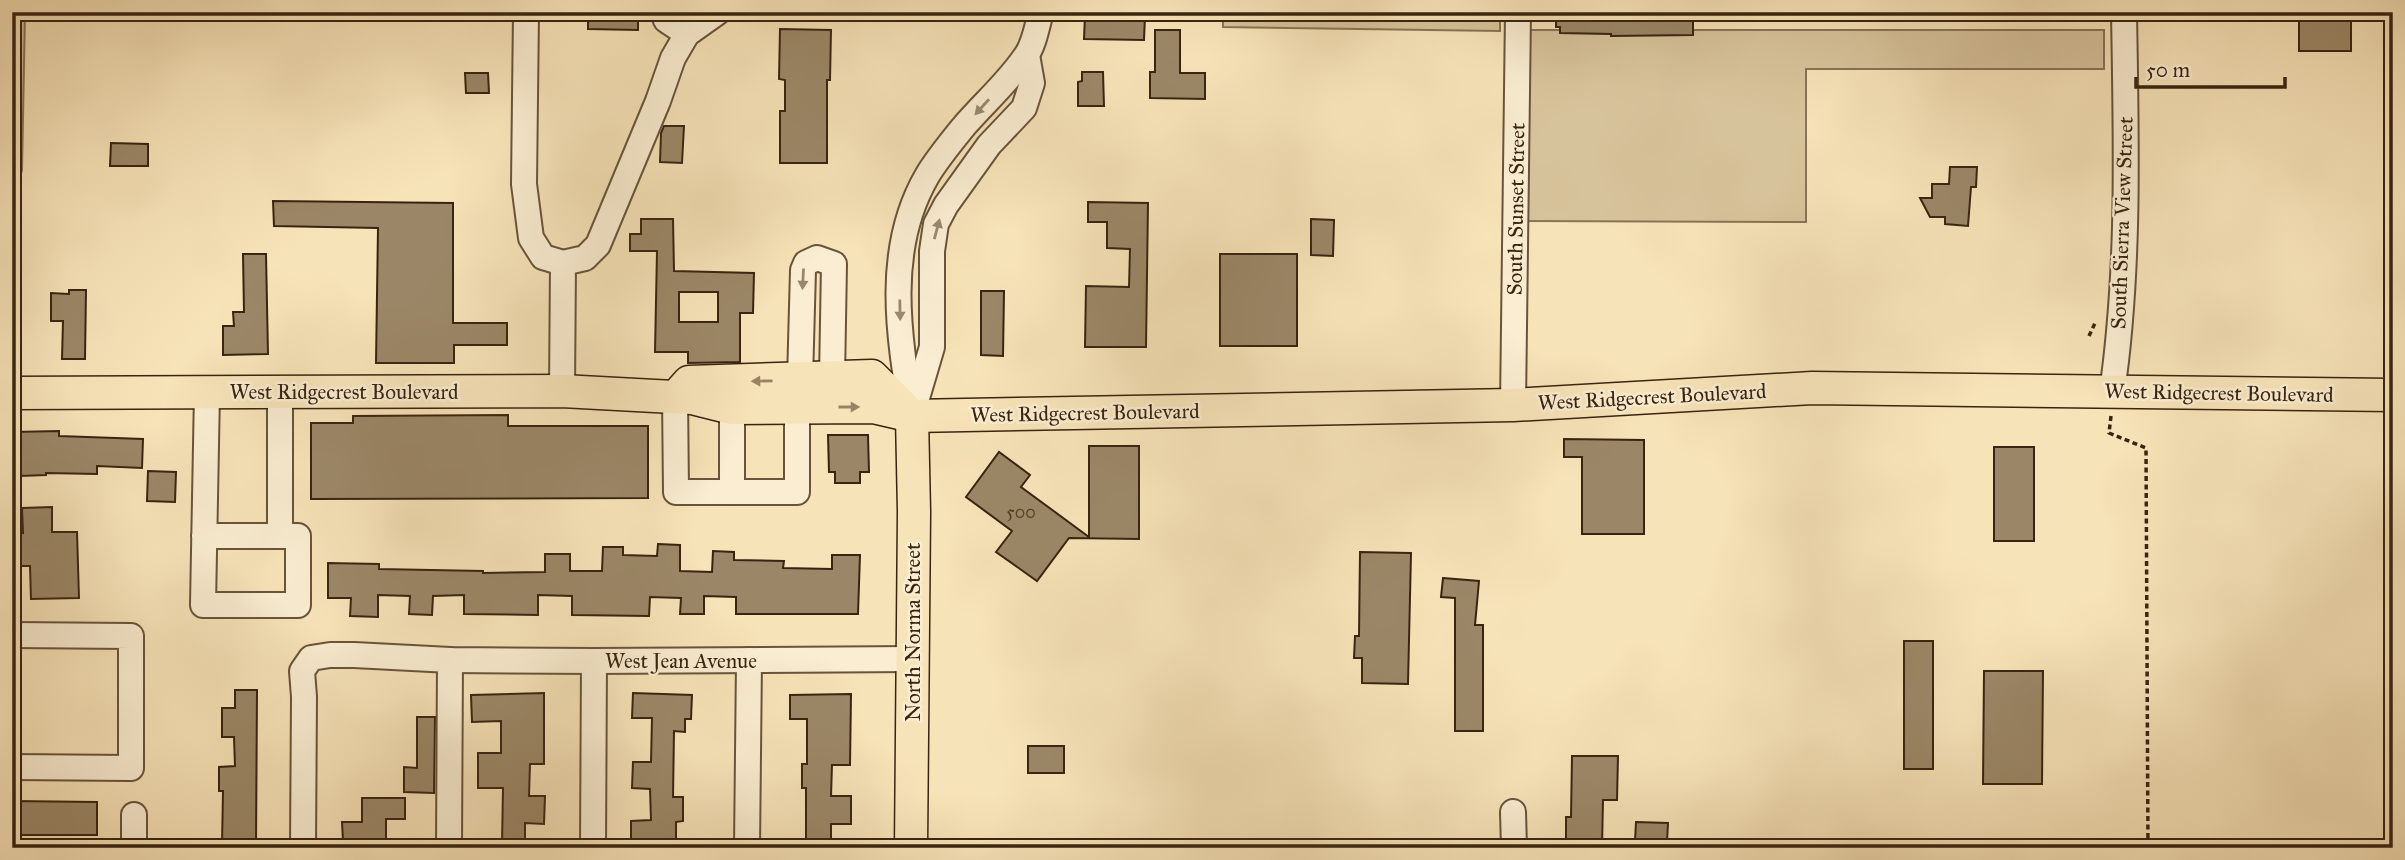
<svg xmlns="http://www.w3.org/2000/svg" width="2405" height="860" font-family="'IM FELL Great Primer',serif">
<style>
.green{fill:#d7c39b;stroke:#887456;stroke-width:2}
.building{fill:#9b8767;stroke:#382410;stroke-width:2;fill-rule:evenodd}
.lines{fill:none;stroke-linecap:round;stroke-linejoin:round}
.minor-casing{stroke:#68543a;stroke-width:28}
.major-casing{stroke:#382410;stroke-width:35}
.path{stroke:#382410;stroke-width:3.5;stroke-dasharray:5 3.5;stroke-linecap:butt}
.minor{stroke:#faedd1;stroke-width:24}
.major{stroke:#f7e3b8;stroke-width:32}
.oneway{fill:#998870}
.oneway2{fill:#988464}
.labels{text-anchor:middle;stroke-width:5;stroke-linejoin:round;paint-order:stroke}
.number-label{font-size:18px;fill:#513d26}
.street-label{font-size:21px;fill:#382410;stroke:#faedd1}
</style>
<rect width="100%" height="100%" fill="#f7e3b8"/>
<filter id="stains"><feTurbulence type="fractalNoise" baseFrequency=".00286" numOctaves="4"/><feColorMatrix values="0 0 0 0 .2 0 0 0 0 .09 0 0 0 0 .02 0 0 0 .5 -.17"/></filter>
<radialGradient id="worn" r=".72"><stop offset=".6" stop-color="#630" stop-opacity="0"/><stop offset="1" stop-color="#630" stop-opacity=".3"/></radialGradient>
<!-- green -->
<g class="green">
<polygon points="12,12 25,12 22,170 16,190 12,190"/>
<polygon points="1223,12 1500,12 1500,31 1223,27"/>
<polygon points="1523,30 2104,30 2104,69 1806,69 1806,222 1523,221"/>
</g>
<!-- building -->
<g class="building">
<polygon points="1556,12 1693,12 1693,35 1611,36 1611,34 1560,33 1560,27 1556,27"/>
<rect x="2299" y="12" width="52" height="39"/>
<polygon points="588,14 638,15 638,30 588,29"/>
<polygon points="1085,15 1145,16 1144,40 1084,39"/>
<polygon points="780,29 831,30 830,80 827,80 827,163 780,163 780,111 785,111 785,80 779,79"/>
<polygon points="1155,30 1180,30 1180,73 1205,73 1205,99 1150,98 1150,72 1155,72"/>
<polygon points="1082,72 1103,72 1104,106 1078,106 1078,82 1082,81"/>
<polygon points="465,73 488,73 489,93 466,93"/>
<polygon points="664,126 684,126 682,163 660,162 661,133"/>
<polygon points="111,143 148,144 148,166 110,166"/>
<polygon points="1950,167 1977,167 1976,187 1971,187 1968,226 1945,224 1945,217 1930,217 1920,198 1932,198 1932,184 1949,184"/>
<polygon points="273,201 453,203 453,323 507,323 507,345 454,345 454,363 376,363 378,228 274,226"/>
<polygon points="1088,202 1148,203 1146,347 1085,347 1086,286 1129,287 1130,249 1107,248 1107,222 1088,222"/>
<path d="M 641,219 L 673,219 L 674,271 L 754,273 L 753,313 L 740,313 L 740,362 L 688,363 L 688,352 L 655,352 L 657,251 L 630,251 L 630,234 L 641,234 ZM 679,292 L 718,292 L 718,322 L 679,322 Z"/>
<polygon points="1311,219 1334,220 1333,256 1311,255"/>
<polygon points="243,254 266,254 268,354 223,355 223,326 234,326 233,312 244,312"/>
<rect x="1220" y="254" width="77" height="92"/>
<polygon points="69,290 86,290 85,359 62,359 63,321 51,321 51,293 69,294"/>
<polygon points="981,291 1004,291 1003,356 981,355"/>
<polygon points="508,415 508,426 648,426 648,498 311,499 311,423 353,423 353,416"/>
<polygon points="59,431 59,436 143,439 142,468 97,466 97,474 46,473 46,475 20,476 20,449 13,450 13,432"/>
<polygon points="828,435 868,435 869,472 860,472 860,483 835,483 835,472 829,472"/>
<polygon points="1564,439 1644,440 1644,534 1582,534 1582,457 1564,457"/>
<polygon points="1089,446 1139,446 1139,539 1069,538 1037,581 996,552 1012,531 966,497 999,452 1030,475 1021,487 1089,537"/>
<rect x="1994" y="447" width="40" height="94"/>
<polygon points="148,471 176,472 175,502 147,501"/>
<polygon points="52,507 52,532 77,532 79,598 31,599 30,566 12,566 12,534 23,533 22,508"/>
<polygon points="658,544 680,545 680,571 712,572 713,551 734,552 734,560 784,561 783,568 832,569 832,555 860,555 858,614 736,614 736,597 704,596 704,614 680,614 681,598 650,597 649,616 572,615 572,596 538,595 538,615 464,614 464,595 433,596 432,615 409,614 410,596 378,595 378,617 350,616 351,598 328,598 328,563 379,564 379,569 483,571 483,573 545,572 545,554 570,554 570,571 602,571 603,547 623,547 623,555 657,556"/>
<polygon points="1360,552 1411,553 1408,684 1362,683 1362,658 1354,658 1355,636 1359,636"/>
<polygon points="1443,578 1479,581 1475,625 1483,625 1483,731 1455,731 1455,598 1441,597"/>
<rect x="1904" y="641" width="29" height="128"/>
<polygon points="1984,671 2043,671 2042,784 1983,784"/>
<polygon points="235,690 257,690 256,846 222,845 223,791 219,791 219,767 235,766 234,737 222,737 222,708 235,708"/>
<polygon points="544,693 544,764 530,764 529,796 545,796 544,824 525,823 525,845 502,845 503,788 478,788 478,753 501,753 501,721 472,722 471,695"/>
<polygon points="633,693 692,695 691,719 685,719 685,732 674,731 673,797 683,797 683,821 676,822 676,842 631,842 631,821 651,820 650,789 632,788 633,762 651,762 652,718 632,718"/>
<polygon points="851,694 850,765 832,765 831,796 851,796 851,824 831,824 831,845 806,844 806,788 802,788 802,764 807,764 807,719 790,719 790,695"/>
<polygon points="417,717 435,717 434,793 404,792 404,767 417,768"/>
<rect x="1028" y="746" width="36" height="27"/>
<polygon points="1572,756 1618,756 1617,800 1603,800 1602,848 1566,848 1566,817 1571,817"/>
<polygon points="362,798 405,798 405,819 386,819 386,841 343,841 342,822 362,822"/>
<polygon points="12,801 97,802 97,835 12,835"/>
<polygon points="1636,822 1668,823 1667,842 1635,841"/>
</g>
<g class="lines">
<!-- minor casing -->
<g class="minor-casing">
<g id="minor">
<polyline points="526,12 524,184 531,238 543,257 563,263"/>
<polyline points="663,12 666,20 687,34"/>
<polyline points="800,380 803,270 806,263 817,258 834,264 832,378"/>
<polyline points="562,391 563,263 585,258 598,245 658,101 673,58 687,34 718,12"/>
<path d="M 2112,392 C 2130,267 2126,138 2124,12"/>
<polyline points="675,396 676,492 797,492 797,408"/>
<polyline points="1513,405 1518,12"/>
<polyline points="732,408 732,492"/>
<polyline points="914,408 932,347 932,251 936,224 946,205 989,145 1024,108 1032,83 1027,55"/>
<path d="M 912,416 C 899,337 884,250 927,176 C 937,159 952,141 965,125 C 985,102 1008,82 1025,57 C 1034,46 1037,26 1041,12"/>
<polyline points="204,536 298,536 298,605 203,605 207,392"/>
<polyline points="280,536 280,392"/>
<polyline points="12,635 131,636 131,768 12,767"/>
<polyline points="1513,812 1514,848"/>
<polyline points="134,815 134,848"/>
<polyline points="303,848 304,697 302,671 311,658 330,655 354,655 450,660 594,661 913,659"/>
<polyline points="449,848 450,660"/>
<polyline points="593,848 594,661"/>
<polyline points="747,848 749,660"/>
</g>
</g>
<!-- major casing -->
<g class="major-casing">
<g id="major">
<polyline points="681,391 689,382 872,376 912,416"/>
<polyline points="12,393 562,391 692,398 732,408 873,407 912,416 1513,405 1812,388 2393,395"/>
<polyline points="911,848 914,512 912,416"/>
</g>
</g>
<!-- path -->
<g class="path">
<polyline points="2089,336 2096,321"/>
<polyline points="2111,416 2109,433 2146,448 2148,848"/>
</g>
<!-- minor -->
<use href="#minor" class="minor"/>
<!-- major -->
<use href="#major" class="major"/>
</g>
<!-- one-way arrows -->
<defs><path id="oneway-solid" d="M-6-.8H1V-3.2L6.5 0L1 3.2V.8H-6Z" transform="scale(1.75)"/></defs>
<g class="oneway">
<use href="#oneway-solid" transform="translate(982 107) rotate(132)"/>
<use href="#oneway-solid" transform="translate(937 229) rotate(-75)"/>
<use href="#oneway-solid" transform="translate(803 279) rotate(93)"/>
<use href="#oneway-solid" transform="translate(900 310) rotate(89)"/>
</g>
<g class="oneway2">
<use href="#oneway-solid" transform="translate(762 381) rotate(179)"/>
<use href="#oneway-solid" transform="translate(849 407)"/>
</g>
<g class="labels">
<!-- number labels -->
<g class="number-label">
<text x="1021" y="518">500</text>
</g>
<!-- street labels -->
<g class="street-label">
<text transform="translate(1516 209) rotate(-89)" y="7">South Sunset Street</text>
<text transform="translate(2122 223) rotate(-88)" y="7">South Sierra View Street</text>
<text x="344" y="399">West Ridgecrest Boulevard</text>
<text transform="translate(2219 393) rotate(1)" y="7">West Ridgecrest Boulevard</text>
<text transform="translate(1652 397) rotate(-3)" y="7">West Ridgecrest Boulevard</text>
<text transform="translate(1085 413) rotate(-1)" y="7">West Ridgecrest Boulevard</text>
<text transform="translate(913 632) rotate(-90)" y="7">North Norma Street</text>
<text x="681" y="668">West Jean Avenue</text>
</g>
</g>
<!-- margin -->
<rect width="2405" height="860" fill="none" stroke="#f7e3b8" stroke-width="42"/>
<rect x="14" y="14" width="2377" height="832" fill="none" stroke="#382410" stroke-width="3.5"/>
<rect x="21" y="21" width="2363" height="818" fill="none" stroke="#382410" stroke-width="2"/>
<!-- scale -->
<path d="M2136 77v10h149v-10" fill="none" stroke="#382410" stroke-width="3.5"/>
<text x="2146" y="77" font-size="21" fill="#382410" stroke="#faedd1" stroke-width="5" paint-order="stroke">50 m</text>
<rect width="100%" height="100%" filter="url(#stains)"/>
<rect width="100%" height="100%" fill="url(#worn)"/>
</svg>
